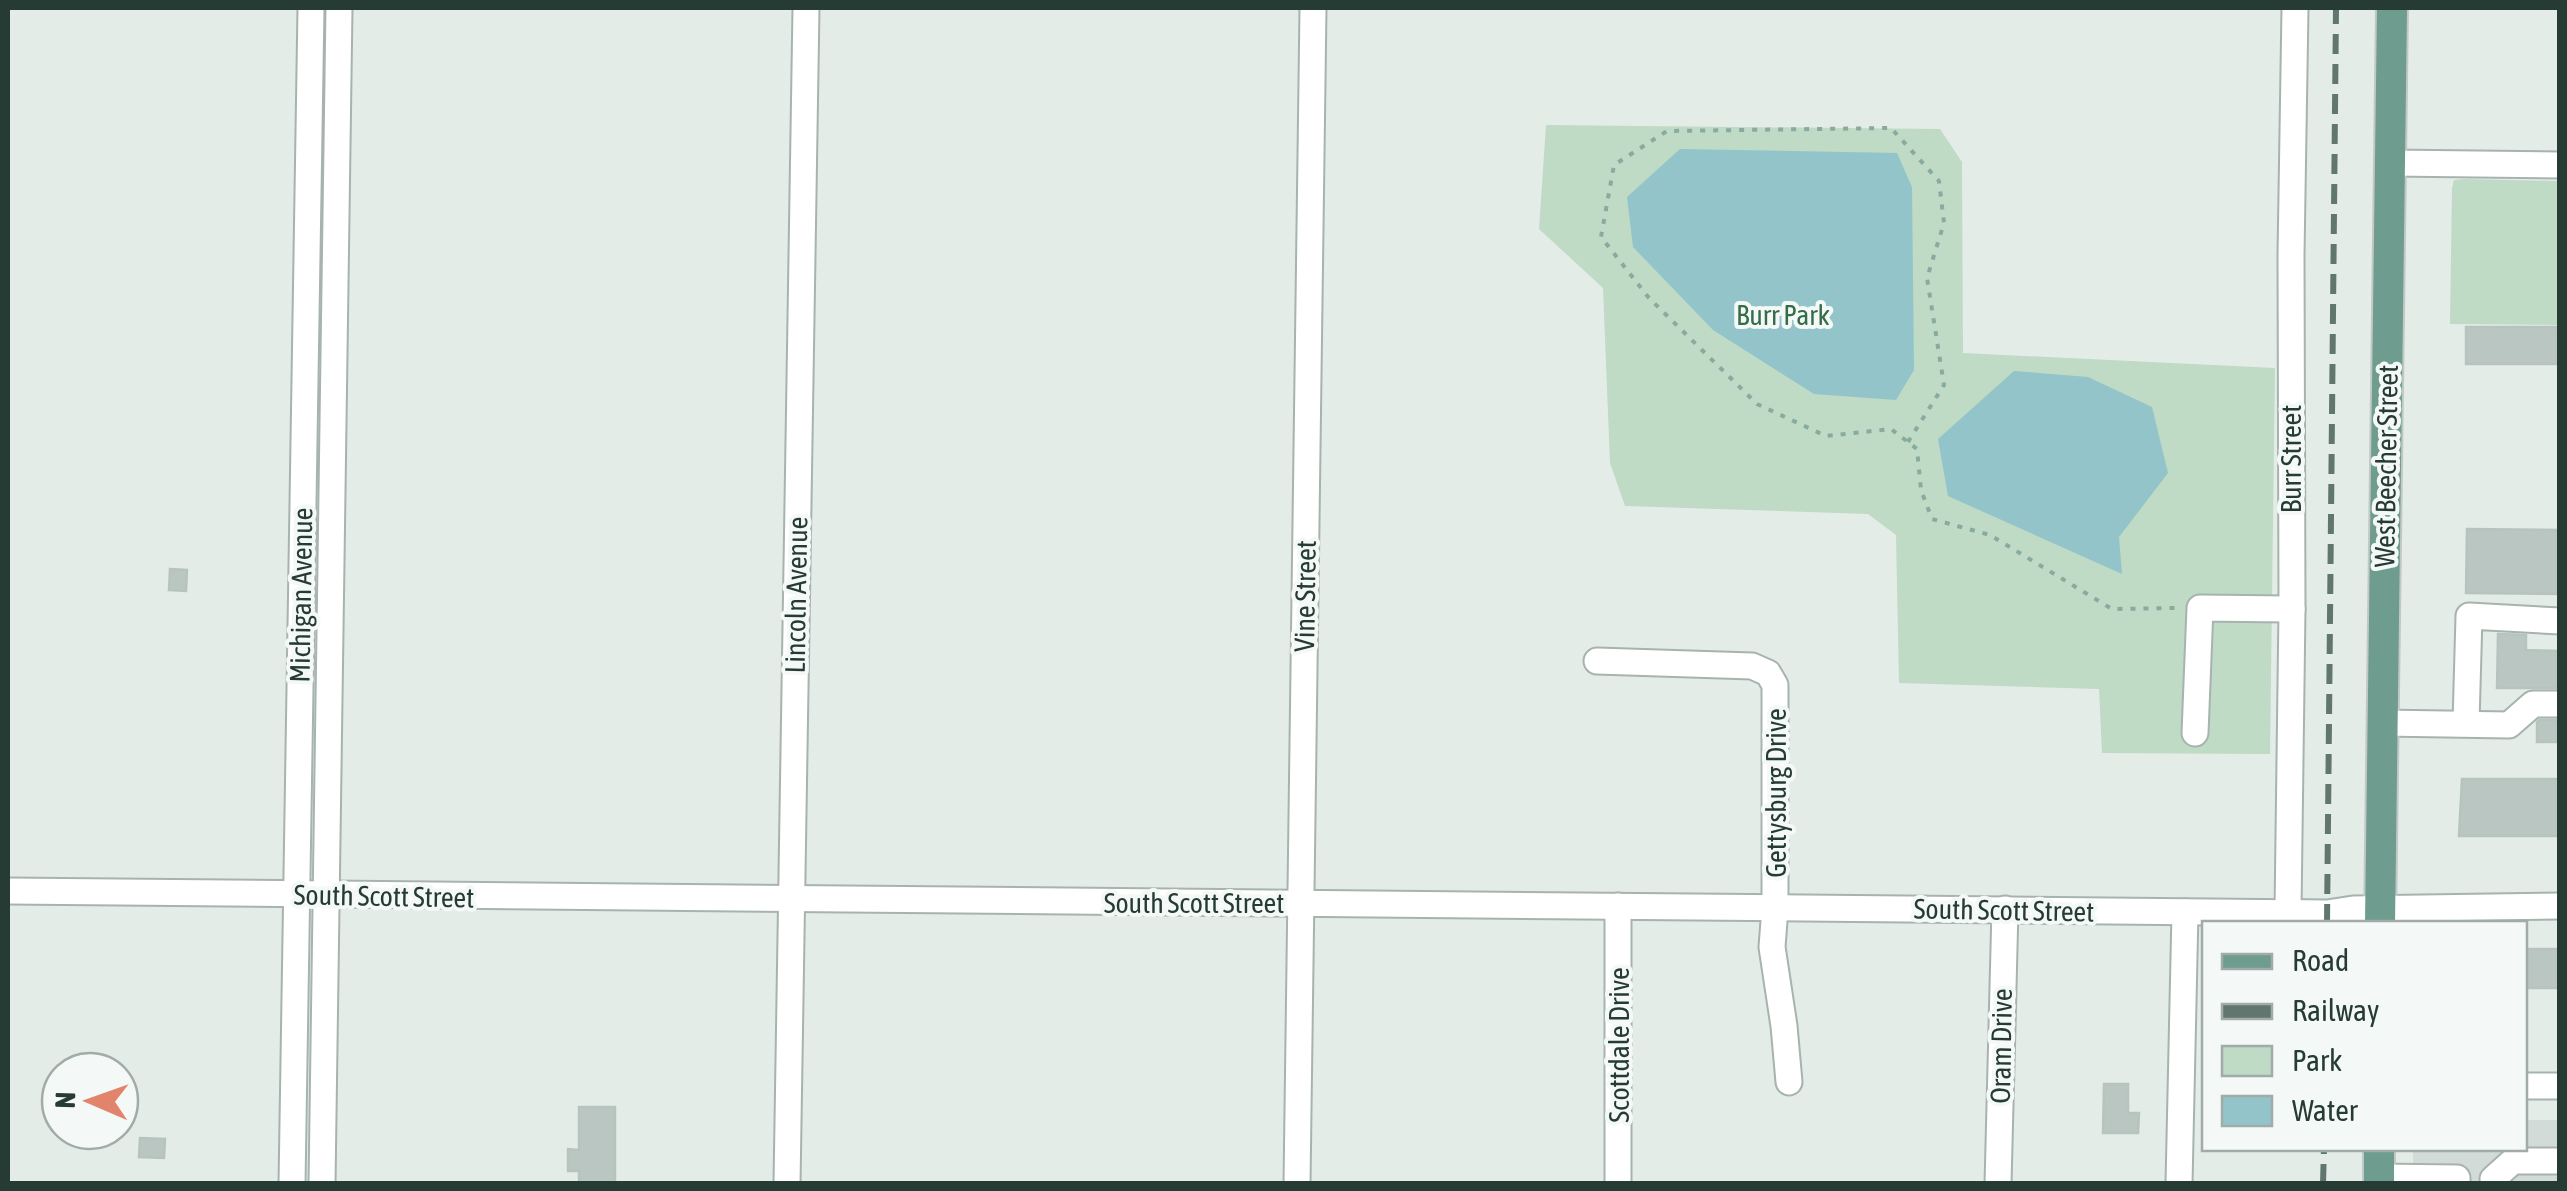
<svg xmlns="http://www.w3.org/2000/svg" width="2567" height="1191" font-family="'Asap Condensed',sans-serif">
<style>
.built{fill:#d2dbd7}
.green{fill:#bfdac5}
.water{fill:#92c4ca}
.building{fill:#b9c6c1;stroke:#b7c4be;stroke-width:2.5}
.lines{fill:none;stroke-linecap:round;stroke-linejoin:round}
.minor-casing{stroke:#a7b3ae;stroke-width:29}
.major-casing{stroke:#c2c8c6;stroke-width:34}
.path{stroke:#88ab9f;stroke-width:4;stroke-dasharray:5 8;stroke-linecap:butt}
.minor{stroke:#fff;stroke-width:25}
.major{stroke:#6e9c8e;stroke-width:30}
.rail{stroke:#60766f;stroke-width:6;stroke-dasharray:20 10;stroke-linecap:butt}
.labels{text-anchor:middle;stroke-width:8;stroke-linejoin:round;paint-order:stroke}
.park-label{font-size:28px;fill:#346d48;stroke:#f4f8f6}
.street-label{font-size:28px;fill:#253b34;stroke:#f4f8f6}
</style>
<rect width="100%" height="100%" fill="#e4ece8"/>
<!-- built -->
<polygon class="built" points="2525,1120 2559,1120 2559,1183 2413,1183 2413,1149 2524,1148"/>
<!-- green -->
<g class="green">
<polygon points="1546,125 1940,129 1962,162 1963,353 2275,368 2270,754 2102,753 2099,689 1899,683 1896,535 1868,514 1625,506 1610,463 1603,288 1539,229"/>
<polygon points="2464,179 2559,181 2559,325 2450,324 2452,188 2454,180"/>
</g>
<!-- water -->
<g class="water">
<polygon points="1680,149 1897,153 1912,187 1914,370 1896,400 1814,394 1713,330 1633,247 1627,197"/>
<polygon points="2014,371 2088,377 2152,407 2168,473 2119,537 2122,574 1948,496 1938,439"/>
</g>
<!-- building -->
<g class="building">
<polygon points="2466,327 2559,327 2558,364 2466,364"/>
<polygon points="2467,529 2560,530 2560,594 2466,593"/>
<polygon points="170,569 187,570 186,591 169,590"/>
<polygon points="2498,634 2526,635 2526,650 2560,651 2560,688 2497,688"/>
<polygon points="2539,720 2560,720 2560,742 2537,742 2537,722"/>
<polygon points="2462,779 2560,779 2560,836 2459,836"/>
<rect x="2524" y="949" width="36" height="39"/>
<polygon points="2104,1084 2128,1084 2128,1113 2139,1113 2138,1133 2103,1133"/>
<polygon points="579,1107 615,1107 615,1184 579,1184 579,1171 568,1171 568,1149 579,1150"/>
<polygon points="140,1138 165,1139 164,1158 139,1157"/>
</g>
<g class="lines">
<!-- minor casing -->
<g class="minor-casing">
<g id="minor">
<polyline points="2391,163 2560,165"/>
<polyline points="1597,661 1752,666 1768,673 1775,685 1775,908 1772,947 1784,1026 1789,1082"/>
<polyline points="2382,723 2509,725 2533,704 2560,704"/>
<polyline points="2466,723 2469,616 2560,621"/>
<polyline points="2195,733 2200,608 2292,609"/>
<polyline points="8,891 2327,913 2353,909 2560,906"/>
<polyline points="1618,906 1618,1184"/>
<polyline points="2288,911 2292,609 2291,255 2295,8"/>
<polyline points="2524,1086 2560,1086"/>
<polyline points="2379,1177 2457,1178 2457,1184"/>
<polyline points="2493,1179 2513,1161 2560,1161"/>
<polyline points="292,1184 311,8"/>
<polyline points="322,1184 339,8"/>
<polyline points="787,1184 806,8"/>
<polyline points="1297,1184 1313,8"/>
<polyline points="1998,1184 2005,909"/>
<polyline points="2179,1184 2185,912"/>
</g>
</g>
<!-- major casing -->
<g class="major-casing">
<g id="major">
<polyline points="2380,924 2392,8"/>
<polyline points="2379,1184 2379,1148"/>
</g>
</g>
<!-- path -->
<polyline class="path" points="1908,442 1944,385 1927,278 1944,223 1939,181 1891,128 1667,131 1614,165 1601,237 1649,298 1757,404 1826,436 1891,429 1917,449 1921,490 1932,519 1990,535 2112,609 2177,608"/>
<!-- minor -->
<use href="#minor" class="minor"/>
<!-- major -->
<use href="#major" class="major"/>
<!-- rail -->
<g class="rail">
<polyline points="2327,924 2336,8"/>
<polyline points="2323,1184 2324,1148"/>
</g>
</g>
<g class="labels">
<!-- park labels -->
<g class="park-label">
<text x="1783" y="325">Burr Park</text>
</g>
<!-- street labels -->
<g class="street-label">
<text transform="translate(2291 459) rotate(-90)" y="10">Burr Street</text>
<text transform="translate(2386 466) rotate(-89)" y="10">West Beecher Street</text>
<text transform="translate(301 595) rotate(-89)" y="10">Michigan Avenue</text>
<text transform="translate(796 595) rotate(-89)" y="10">Lincoln Avenue</text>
<text transform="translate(1305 596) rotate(-89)" y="10">Vine Street</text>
<text transform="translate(1776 793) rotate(-90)" y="10">Gettysburg Drive</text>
<text transform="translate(384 896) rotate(1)" y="10">South Scott Street</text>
<text x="1194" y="913">South Scott Street</text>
<text transform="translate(2004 910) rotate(1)" y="10">South Scott Street</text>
<text transform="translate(1619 1045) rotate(-90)" y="10">Scottdale Drive</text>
<text transform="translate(2001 1046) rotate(-89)" y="10">Oram Drive</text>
</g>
</g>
<!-- border -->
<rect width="2567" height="1191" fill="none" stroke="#253b34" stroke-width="20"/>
<!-- legend -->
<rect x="2202" y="921" width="325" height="230" fill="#f4f8f6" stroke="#a1aca8" stroke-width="2.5"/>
<rect x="2222" y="954" width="50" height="15" fill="#6e9c8e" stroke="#a1aca8" stroke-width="2.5"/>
<text x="2292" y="971" font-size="30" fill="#253b34">Road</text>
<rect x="2222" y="1004" width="50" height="15" fill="#60766f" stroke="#a1aca8" stroke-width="2.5"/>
<text x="2292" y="1021" font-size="30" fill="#253b34">Railway</text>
<rect x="2222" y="1046" width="50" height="30" fill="#bfdac5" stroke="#a1aca8" stroke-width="2.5"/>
<text x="2292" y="1071" font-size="30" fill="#253b34">Park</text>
<rect x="2222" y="1096" width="50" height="30" fill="#92c4ca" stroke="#a1aca8" stroke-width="2.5"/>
<text x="2292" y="1121" font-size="30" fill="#253b34">Water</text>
<!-- north arrow -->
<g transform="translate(90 1101) rotate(272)"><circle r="48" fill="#f4f8f6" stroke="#a1aca8" stroke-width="2.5"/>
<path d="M0-8L18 38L0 25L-18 38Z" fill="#e2836c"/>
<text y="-15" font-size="28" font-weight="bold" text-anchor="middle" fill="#253b34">N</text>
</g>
</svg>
